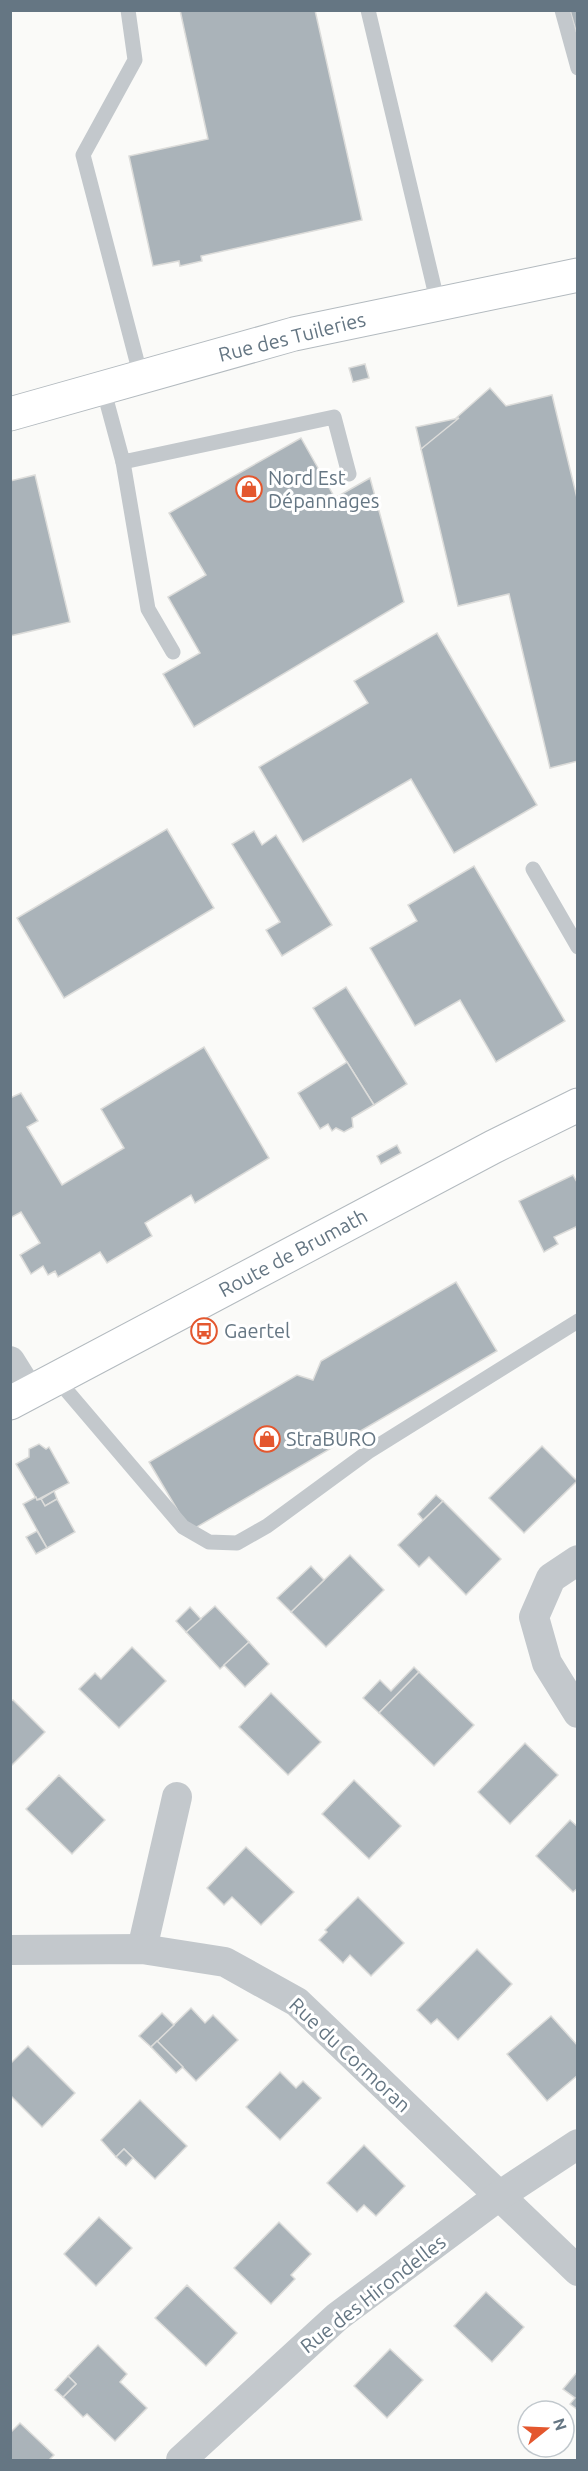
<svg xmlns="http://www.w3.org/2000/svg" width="588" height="2471" font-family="Ubuntu,sans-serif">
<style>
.building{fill:#aab3b9;stroke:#dcdcda;stroke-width:1.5}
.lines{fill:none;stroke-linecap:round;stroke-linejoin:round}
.secondary-casing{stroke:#b3babf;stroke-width:35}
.lane{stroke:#c3c8cc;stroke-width:15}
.street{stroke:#c3c8cc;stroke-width:30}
.secondary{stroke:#fff;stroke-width:33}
.labels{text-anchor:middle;stroke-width:6;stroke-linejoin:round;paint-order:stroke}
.street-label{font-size:20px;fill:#657683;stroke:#fff}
.poi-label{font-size:20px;fill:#657683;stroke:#fff;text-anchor:start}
</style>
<rect width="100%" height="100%" fill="#fafaf8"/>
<!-- building -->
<g class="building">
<polygon points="180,10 315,10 362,220 201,256 202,261 180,266 179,261 153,266 129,156 208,139"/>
<polygon points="570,10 578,10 578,38"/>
<polygon points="365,364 369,378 353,382 349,368"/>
<polygon points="490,388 506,406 552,395 578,502 578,761 550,768 509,594 458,606 421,449"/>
<polygon points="459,418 421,449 416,427"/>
<polygon points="301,438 335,498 370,478 404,602 194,727 163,674 200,653 168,597 206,575 169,513"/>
<polygon points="35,475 70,622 10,636 10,481"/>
<polygon points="437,633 537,805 454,853 411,779 303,842 259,767 368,703 354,681"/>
<polygon points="167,829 214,908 64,998 17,918"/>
<polygon points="254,831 262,845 276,835 332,925 282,956 266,930 280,922 232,844"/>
<polygon points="474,866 565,1021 496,1062 460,1000 415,1026 370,948 417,921 408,905"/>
<polygon points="346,987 407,1084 374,1105 313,1008"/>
<polygon points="204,1047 269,1158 195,1203 191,1195 145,1223 152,1236 107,1263 100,1252 58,1277 55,1271 48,1275 43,1266 31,1274 20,1255 40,1243 21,1212 10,1218 10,1098 21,1093 38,1121 27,1127 62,1185 124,1148 101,1109"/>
<polygon points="347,1062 374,1105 352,1118 353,1127 344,1132 336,1128 332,1131 328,1124 320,1129 298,1093"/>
<polygon points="397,1145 401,1153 381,1164 377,1156"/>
<polygon points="573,1175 578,1184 578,1226 554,1237 558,1244 544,1252 519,1201"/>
<polygon points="456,1282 497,1351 190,1531 149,1462 297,1375 313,1380 321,1361"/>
<polygon points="39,1444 46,1449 49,1447 69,1483 37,1500 16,1464 29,1457 29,1449"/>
<polygon points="542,1446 577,1481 524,1533 489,1498"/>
<polygon points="54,1491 57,1499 45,1506 41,1499"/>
<polygon points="436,1495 443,1501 423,1520 418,1514"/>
<polygon points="36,1497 37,1500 41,1499 45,1506 57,1499 75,1532 47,1548 23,1504"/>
<polygon points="443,1501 501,1559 466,1595 429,1557 419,1567 398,1545"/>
<polygon points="37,1531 47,1548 36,1554 26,1537"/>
<polygon points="350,1555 384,1590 326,1647 291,1612"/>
<polygon points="311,1566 324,1580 291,1612 277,1598"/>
<polygon points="215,1606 249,1642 220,1669 186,1632"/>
<polygon points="190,1607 201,1619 186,1632 176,1621"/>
<polygon points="249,1642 269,1664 245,1687 224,1665"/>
<polygon points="132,1647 166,1681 119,1728 79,1689 95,1673 101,1679"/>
<polygon points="414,1667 419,1672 379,1713 363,1698 380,1680 391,1691"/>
<polygon points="419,1672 474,1725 434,1766 379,1713"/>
<polygon points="271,1693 321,1742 288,1775 239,1727"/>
<polygon points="13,1700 45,1732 10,1767 10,1702"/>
<polygon points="525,1743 558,1775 510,1824 478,1792"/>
<polygon points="59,1775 105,1820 72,1854 26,1809"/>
<polygon points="354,1780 401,1826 369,1859 322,1814"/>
<polygon points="570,1820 578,1827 578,1888 573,1892 536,1856"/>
<polygon points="246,1847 294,1892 261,1925 232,1897 224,1905 207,1888"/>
<polygon points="358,1897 404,1943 371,1976 350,1955 343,1963 319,1940 327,1932 325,1930"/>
<polygon points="477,1949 512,1984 458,2040 437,2019 431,2024 417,2010"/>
<polygon points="191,2008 205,2023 213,2015 238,2040 196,2081 157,2041"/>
<polygon points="162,2013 174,2025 151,2047 139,2036"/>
<polygon points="551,2016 578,2046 578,2075 547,2101 507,2054"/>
<polygon points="157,2041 183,2067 176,2073 151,2047"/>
<polygon points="28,2046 75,2093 42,2127 10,2095 10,2064"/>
<polygon points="280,2072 296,2088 303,2081 321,2098 280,2140 246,2107"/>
<polygon points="140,2100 187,2146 155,2179 124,2149 116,2157 101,2140"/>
<polygon points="364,2145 405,2186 376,2216 364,2205 357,2212 327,2183"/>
<polygon points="124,2149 133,2158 126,2166 116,2157"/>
<polygon points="99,2217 132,2248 96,2286 64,2254"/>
<polygon points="279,2222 311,2254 291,2275 295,2279 271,2304 234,2268"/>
<polygon points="187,2285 237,2333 206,2366 155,2318"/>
<polygon points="486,2292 524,2327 492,2362 454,2326"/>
<polygon points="98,2345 127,2374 120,2382 147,2408 115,2441 87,2414 83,2417 63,2397 76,2384 68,2376"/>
<polygon points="390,2349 423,2380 387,2418 354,2386"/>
<polygon points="578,2371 578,2410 570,2404 575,2398 563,2389"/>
<polygon points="68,2376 76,2384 63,2397 55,2390"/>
<polygon points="20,2423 54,2455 49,2460 10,2460 10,2433"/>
</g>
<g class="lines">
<!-- secondary casing -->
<g class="secondary-casing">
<g id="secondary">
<polyline points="10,414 294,334 578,275"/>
<polyline points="10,1403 493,1147 578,1105"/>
</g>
</g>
<!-- lane -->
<g class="lane">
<polyline points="128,10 135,60 83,155 141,377"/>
<polyline points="368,10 438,304"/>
<polyline points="562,10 578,68"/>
<polyline points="103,388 123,462 334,417 349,474"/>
<polyline points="123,462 148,609 173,652"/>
<polyline points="533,869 578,947"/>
<polyline points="56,1378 183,1527 209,1542 237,1543 267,1526 368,1452 578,1321"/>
</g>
<!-- street -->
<g class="street">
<polyline points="10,1361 30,1393"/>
<polyline points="578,1560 551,1578 534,1617 547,1663 578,1713"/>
<polyline points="142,1949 177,1797"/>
<polyline points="10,1950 142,1949 225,1962 297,2002 578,2271"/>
<polyline points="181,2460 337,2317 499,2196 578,2144"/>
</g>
<!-- secondary -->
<use href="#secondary" class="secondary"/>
</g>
<!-- icons -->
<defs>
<g id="shop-ring" transform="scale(1.35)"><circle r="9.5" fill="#fff" stroke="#e4572e" stroke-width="1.5"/><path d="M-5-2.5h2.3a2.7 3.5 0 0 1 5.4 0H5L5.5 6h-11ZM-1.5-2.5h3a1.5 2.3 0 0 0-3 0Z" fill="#e4572e"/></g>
<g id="bus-ring" transform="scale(1.35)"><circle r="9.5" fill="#fff" stroke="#e4572e" stroke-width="1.5"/><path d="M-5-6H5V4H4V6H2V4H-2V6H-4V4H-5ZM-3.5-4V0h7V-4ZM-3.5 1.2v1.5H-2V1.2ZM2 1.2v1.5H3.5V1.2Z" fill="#e4572e"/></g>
</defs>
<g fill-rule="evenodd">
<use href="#shop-ring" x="249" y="489"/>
<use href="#bus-ring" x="204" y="1331"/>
<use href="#shop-ring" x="267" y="1439"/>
</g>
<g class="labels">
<!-- street labels -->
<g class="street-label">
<text transform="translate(292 337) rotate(-14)" y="7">Rue des Tuileries</text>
<text transform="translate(293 1253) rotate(-28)" y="7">Route de Brumath</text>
<text transform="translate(350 2055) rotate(43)" y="7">Rue du Cormoran</text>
<text transform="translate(373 2294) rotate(-38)" y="7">Rue des Hirondelles</text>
</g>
<!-- poi labels -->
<g class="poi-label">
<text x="268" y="485">Nord Est<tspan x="268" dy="23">Dépannages</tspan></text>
<text x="224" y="1338">Gaertel</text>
<text x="286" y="1446">StraBURO</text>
</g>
</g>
<!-- border -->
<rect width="588" height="2471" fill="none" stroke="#657683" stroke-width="24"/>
<!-- north arrow -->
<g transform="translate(546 2429) rotate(72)"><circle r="28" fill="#ffffff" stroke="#c1c8cd" stroke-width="1.5"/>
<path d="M0-4.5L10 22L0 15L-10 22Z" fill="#e4572e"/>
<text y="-9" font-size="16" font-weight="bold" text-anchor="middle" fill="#657683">N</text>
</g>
</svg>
